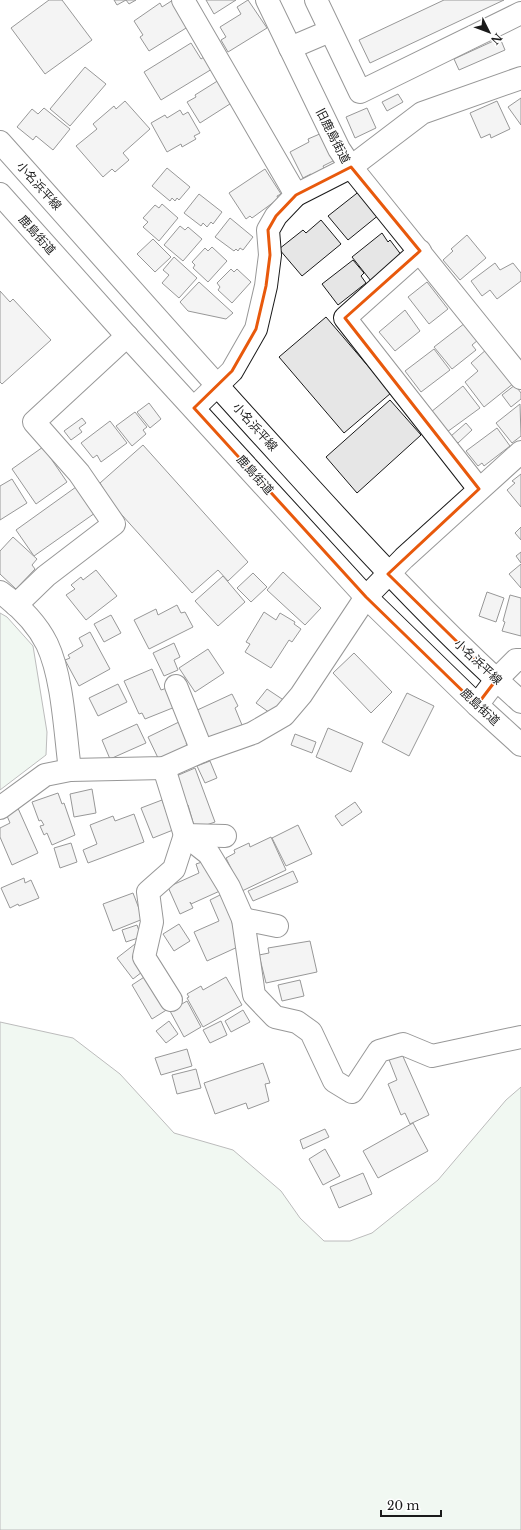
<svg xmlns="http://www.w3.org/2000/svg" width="521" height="1530" font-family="'Libre Baskerville','Noto Sans JP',serif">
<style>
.green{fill:#e0efe3;stroke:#6a6a6a}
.building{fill:#e6e6e6;stroke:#1a1a1a}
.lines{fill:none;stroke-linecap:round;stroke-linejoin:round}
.minor-casing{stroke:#1a1a1a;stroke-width:24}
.major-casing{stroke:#1a1a1a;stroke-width:24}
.minor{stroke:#fff;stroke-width:22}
.major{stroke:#fff;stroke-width:22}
.marked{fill:none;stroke:#e8590c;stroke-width:3;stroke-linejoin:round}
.labels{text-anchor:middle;stroke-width:3;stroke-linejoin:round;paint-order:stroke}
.street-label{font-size:12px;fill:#1a1a1a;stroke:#fff}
</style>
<rect width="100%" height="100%" fill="#fff"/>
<!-- green -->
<g class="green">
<polygon points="0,613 7,617 33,646 47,732 46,755 0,790"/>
<polygon points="0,1022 73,1038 120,1074 174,1133 233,1150 281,1191 300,1218 324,1241 350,1241 372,1233 438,1180 506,1100 521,1087 521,1530 0,1530"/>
</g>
<!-- building -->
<g class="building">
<polygon points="49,0 62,0 92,40 45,74 11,28"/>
<polygon points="114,0 136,0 129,4 126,0 117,5"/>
<polygon points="173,0 191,25 149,51 140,37 143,35 134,21 160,3 162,7"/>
<polygon points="206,0 236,0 214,14"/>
<polygon points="248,0 267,28 228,52 221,40 226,37 220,27 241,14 237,7"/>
<polygon points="444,0 504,0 370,63 359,40"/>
<polygon points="500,38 505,50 459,70 454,59"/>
<polygon points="191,43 201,59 204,57 212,69 161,100 144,72"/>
<polygon points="85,67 106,84 70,126 50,109"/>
<polygon points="219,80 233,102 200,123 187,102 196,97 195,95"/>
<polygon points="398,94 403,102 387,111 382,102"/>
<polygon points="521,98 521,125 508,107"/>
<polygon points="125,101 150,129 123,153 129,160 115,172 112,169 103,177 76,146 97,129 93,124 114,106 116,109"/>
<polygon points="497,101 510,129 491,138 490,134 481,138 470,113"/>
<polygon points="44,108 70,129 53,150 36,136 33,140 17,127 32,109 38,114"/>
<polygon points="367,108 376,128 355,138 346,117"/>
<polygon points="180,110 183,115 188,112 200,133 194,136 196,139 182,147 181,144 167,152 151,123 165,115 167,118"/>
<polygon points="322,133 335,160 323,166 325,170 312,177 311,174 303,178 290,152 309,142 308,139"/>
<polygon points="167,168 190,187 179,200 177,198 175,201 172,198 170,201 152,186"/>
<polygon points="265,169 281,194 277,196 278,199 252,218 250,216 246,219 229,193"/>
<polygon points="361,190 380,214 348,240 328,216"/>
<polygon points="199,194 222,212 213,224 211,222 207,227 203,223 201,226 184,213"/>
<polygon points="162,204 178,218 159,241 143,227 148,222 143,218 155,205 159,208"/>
<polygon points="230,218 253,237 243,250 240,248 238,251 236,249 234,251 215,237"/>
<polygon points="321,220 341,244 302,276 279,249 303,230 306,233"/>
<polygon points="180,226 185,230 188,227 202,239 183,261 164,245"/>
<polygon points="382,233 388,242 390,240 402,256 371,281 352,257"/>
<polygon points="467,235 486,258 460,280 443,260 453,251 451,249"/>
<polygon points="153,239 171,257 155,272 137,254"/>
<polygon points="212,247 227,261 208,282 193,268 195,265 192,262 205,248 208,251"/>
<polygon points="174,257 197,278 179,298 162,283 169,275 163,270"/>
<polygon points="353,260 364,273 361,276 366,283 338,305 322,284"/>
<polygon points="495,263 500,270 513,263 521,273 521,281 497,299 490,290 482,296 471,281"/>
<polygon points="231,269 234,272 237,269 251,282 232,303 218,290 220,287 217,283"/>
<polygon points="199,282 233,313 226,319 188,311 180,302"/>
<polygon points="427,282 448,309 429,324 408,297"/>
<polygon points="0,291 10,302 13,299 51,340 2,384 0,382"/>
<polygon points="405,310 420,331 395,351 379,332"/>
<polygon points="326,317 391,393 344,433 279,357"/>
<polygon points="465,323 478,340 472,345 476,350 452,369 434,347"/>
<polygon points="434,349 450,370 421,392 405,371"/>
<polygon points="487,349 514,383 484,407 465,382 478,371 471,363"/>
<polygon points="515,385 521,393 521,399 511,407 502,395"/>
<polygon points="463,386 480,408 447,432 431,412"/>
<polygon points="390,400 421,435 357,493 326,457"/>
<polygon points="149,403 161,419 150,428 137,412"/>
<polygon points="520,404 521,436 512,443 496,423"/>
<polygon points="135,412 147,427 143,430 146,434 132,446 116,426"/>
<polygon points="82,418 86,423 79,428 82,432 71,440 64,431"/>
<polygon points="110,421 127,443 101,462 97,455 93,458 81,443"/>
<polygon points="466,423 472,430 458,443 451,436"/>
<polygon points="497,428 510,446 484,466 482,463 478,466 466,451"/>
<polygon points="143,445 248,562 228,581 218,570 192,593 113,505 100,483"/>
<polygon points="43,447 67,482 36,504 12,469"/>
<polygon points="521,474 521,507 507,490 515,483 512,481"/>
<polygon points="12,479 27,503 0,520 0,486"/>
<polygon points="76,487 95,513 34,556 16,530"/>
<polygon points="521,527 521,540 515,533"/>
<polygon points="13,537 37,559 32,565 35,569 16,589 0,574 0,551"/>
<polygon points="521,552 521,563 516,556"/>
<polygon points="521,564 521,588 509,574"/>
<polygon points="96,570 117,596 86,620 66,595 75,589 71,585 81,577 83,580"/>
<polygon points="283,572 321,608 305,625 267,590"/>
<polygon points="253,573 267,587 251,602 237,588"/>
<polygon points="223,576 245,602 218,626 195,601"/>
<polygon points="487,592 504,598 496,622 479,616"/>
<polygon points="510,595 521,598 521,636 502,631 505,622 503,621"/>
<polygon points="177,605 181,613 185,612 193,627 149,649 134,620 156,609 158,615"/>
<polygon points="264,612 276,620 280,613 295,622 294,624 301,629 292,642 289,640 271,668 245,652 250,644 246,642"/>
<polygon points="111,615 121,633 104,642 94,624"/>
<polygon points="90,632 110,669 79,686 65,660 70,658 68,655 83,646 79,638"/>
<polygon points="174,643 180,657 174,660 178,670 164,676 153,653"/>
<polygon points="208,649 224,673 195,692 179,668"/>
<polygon points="354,653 392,692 371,713 333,673"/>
<polygon points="152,669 161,690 167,688 175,707 145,719 142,713 139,714 124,681"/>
<polygon points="118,684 127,702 98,716 89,698"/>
<polygon points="267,689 288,703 270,713 256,703"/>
<polygon points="407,693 434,706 409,756 382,742"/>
<polygon points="232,694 238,706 235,708 242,725 206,741 193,712"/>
<polygon points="181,721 190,741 186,743 188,747 159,760 148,737"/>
<polygon points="137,724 146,743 110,759 102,740"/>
<polygon points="328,728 363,743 351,772 316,757"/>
<polygon points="295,734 316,742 312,753 291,745"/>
<polygon points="210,761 217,778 205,783 197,766"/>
<polygon points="195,768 215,822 195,829 188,805 186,806 174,777"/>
<polygon points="92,789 96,813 74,817 70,794"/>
<polygon points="58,793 62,804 64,803 75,835 52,845 47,833 44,835 40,826 44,825 41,820 39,821 32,802"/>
<polygon points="162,800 173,830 153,838 141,808"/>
<polygon points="355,802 362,812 342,826 335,816"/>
<polygon points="17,806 38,853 12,865 0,837 0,828 10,823 5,811"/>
<polygon points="134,814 144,842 88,863 83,850 97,844 90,825 113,816 115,821"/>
<polygon points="298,825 312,854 286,866 272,838"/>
<polygon points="271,837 286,870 242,891 226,858 235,853 234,850 249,843 250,847"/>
<polygon points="71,843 77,862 60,868 54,848"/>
<polygon points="208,860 222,890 191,904 190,902 193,908 180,914 168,887 199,873 196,864"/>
<polygon points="293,871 298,882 253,901 248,891"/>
<polygon points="24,878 25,883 31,880 39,898 19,906 18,904 10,908 1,888"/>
<polygon points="133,893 143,919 113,931 103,904"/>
<polygon points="224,893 242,945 207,961 194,932 219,921 210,900"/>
<polygon points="179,924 190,941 174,951 163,934"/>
<polygon points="137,925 141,937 126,942 122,930"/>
<polygon points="310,941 317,972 266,983 259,955 269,953 268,948"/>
<polygon points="135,944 151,965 133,979 117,958"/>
<polygon points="155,970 176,1004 152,1019 132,985"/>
<polygon points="226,977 242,1005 203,1027 187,998 189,997 187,994 201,986 203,990"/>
<polygon points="300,980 304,996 282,1001 278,985"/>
<polygon points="187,1001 201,1027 184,1037 170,1011"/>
<polygon points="243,1010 250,1022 231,1032 225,1021"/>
<polygon points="169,1021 178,1034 166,1043 156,1031"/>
<polygon points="221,1021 227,1035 210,1043 203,1030"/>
<polygon points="187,1049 192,1066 161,1075 155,1058"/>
<polygon points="401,1052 429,1115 410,1124 405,1113 401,1115 388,1084 397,1080 388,1057"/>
<polygon points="263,1063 270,1083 265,1084 269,1101 248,1109 246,1103 215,1114 204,1083"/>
<polygon points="196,1069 201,1088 177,1094 172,1075"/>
<polygon points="413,1123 428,1151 378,1178 363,1151"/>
<polygon points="325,1129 329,1137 303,1149 300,1140"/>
<polygon points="325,1149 340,1176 323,1185 309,1159"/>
<polygon points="363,1173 372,1194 339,1208 330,1187"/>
</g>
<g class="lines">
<!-- minor casing -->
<g class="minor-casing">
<g id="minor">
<polyline points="183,0 296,195"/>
<polyline points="267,0 339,149 351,167 521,378"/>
<polyline points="316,0 360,92 521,13"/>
<polyline points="290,48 330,31"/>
<polyline points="420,251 345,318 479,489"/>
<polyline points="194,408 232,371 256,329 266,286 270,255 268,230 276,216 296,195 351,167 422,113 521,78"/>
<path d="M 0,592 C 18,605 37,624 47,644 C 63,678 65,733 70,770"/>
<polyline points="16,605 46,576 114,524 79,473 34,422 127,336"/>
<polyline points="176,686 202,751"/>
<polyline points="477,705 496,680 516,660 521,660"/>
<polyline points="164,768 185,835 209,854 229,887 243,919 254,995 275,1017 297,1022 311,1032 334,1081 352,1092 379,1051 403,1044 432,1056 521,1037"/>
<polyline points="0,808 45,775 70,770 164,768 202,751 253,733 284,715 301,695 366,597 404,558 521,452"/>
<polyline points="243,919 277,926"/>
<polyline points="171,1000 144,957 152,922 148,892 174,869 185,835 225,836"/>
</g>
</g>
<!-- major casing -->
<g class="major-casing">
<g id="major">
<path d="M 0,142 C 94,247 187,353 282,457 C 359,542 436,626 521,702"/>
<polyline points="0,194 127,336 366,597 477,705 521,745"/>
</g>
</g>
<!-- minor -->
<use href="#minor" class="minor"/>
<!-- major -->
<use href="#major" class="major"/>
</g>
<!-- marked area -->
<path d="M0 0H521V1530H0ZM 351,167 L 420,251 L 345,318 L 479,489 L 388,574 L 496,680 L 477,705 L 366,597 L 194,408 L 232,371 L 256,329 L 266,286 L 270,255 L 268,230 L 276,216 L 296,195 Z" fill="#fff" fill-opacity=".55" fill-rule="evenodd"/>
<path class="marked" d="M 351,167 L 420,251 L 345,318 L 479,489 L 388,574 L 496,680 L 477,705 L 366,597 L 194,408 L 232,371 L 256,329 L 266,286 L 270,255 L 268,230 L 276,216 L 296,195 Z"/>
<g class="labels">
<!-- street labels -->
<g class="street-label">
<text transform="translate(333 136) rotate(63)" y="4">旧鹿島街道</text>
<text transform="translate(39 186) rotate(48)" y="4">小名浜平線</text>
<text transform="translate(37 235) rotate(48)" y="4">鹿島街道</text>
<text transform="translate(255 427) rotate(48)" y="4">小名浜平線</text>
<text transform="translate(255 475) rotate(48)" y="4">鹿島街道</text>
<text transform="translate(478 662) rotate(43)" y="4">小名浜平線</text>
<text transform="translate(480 707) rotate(43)" y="4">鹿島街道</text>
</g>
</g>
<!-- north arrow -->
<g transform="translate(489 32) rotate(132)" stroke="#ffffff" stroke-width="3" paint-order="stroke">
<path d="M0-3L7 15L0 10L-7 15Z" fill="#1a1a1a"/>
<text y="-6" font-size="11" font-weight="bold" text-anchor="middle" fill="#1a1a1a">N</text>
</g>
<!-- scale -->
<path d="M381 1510v6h60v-6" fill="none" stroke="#1a1a1a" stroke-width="2"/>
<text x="387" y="1510" font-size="12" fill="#1a1a1a" stroke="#ffffff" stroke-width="3" paint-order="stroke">20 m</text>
</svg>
